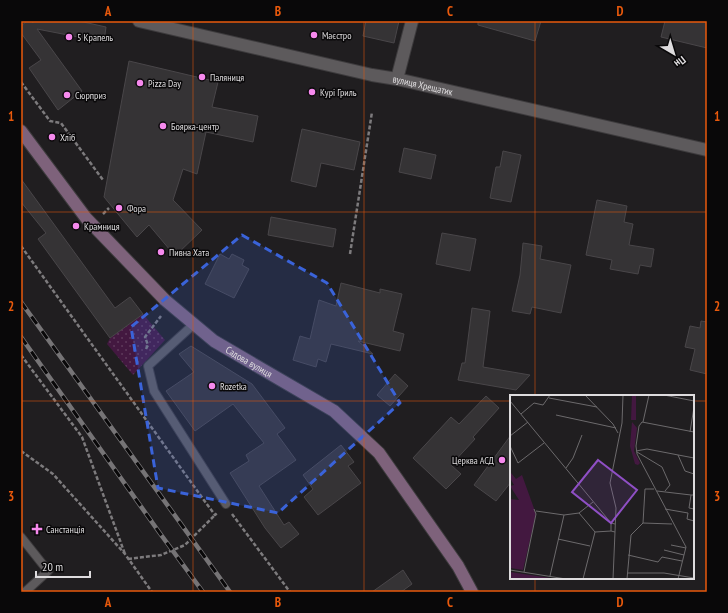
<svg xmlns="http://www.w3.org/2000/svg" width="728" height="613" font-family="'PT Sans Narrow',sans-serif">
<style>
.grass{fill:url(#grass-dots)}
.building{fill:#353335;stroke:#494649}
.lines{fill:none;stroke-linecap:round;stroke-linejoin:round}
.lane-casing{stroke:#3d3b3d;stroke-width:10}
.street-casing{stroke:#3d3b3d;stroke-width:14}
.secondary-casing{stroke:#3d3b3d;stroke-width:14}
.path{stroke:#7d7b7d;stroke-width:2.5;stroke-dasharray:4 2;stroke-linecap:butt}
.lane{stroke:#5d5a5c;stroke-width:8}
.street{stroke:#5d5a5c;stroke-width:12}
.secondary{stroke:#7e627b;stroke-width:12}
.rail-casing{stroke:#767476;stroke-width:4.5}
.rail{stroke:#090809;stroke-width:3;stroke-dasharray:9;stroke-linecap:butt}
.marked{fill:#3a63d9;fill-opacity:0.2;stroke:#3a63d9;stroke-width:3;stroke-dasharray:8 5;stroke-linejoin:round}
.grid{fill:none;stroke:#e8590c;stroke-width:1;stroke-opacity:0.55}
.poi-dot{fill:#f689ed;stroke:#090809;stroke-width:1.5}
.labels{text-anchor:middle;stroke-width:3;stroke-linejoin:round;paint-order:stroke}
.poi-label{font-size:10px;fill:#dedcde;stroke:#090809;text-anchor:start}
.street-label{font-size:10px;fill:#dedcde;stroke:#090809}
.inset-road{fill:none;stroke:#6c6a6c;stroke-width:1}
.view{fill:#8f4fc5;fill-opacity:0.15;stroke:#8f4fc5;stroke-width:2}
.inset-edge{fill:none;stroke:#dedcde;stroke-width:2}
.neatline{fill:none;stroke:#e8590c;stroke-width:1.5}
.grid-label{font-size:13px;text-anchor:middle;font-weight:bold;fill:#e8590c}
</style>
<defs>
<pattern id="grass-dots" width="8" height="8" patternUnits="userSpaceOnUse"><rect width="8" height="8" fill="#431840"/><path d="M2 2h.1M6 6h.1" fill="none" stroke="#5e395b" stroke-width="1.8" stroke-linecap="round"/></pattern>
</defs>
<rect width="100%" height="100%" fill="#201e20"/>
<!-- grass -->
<polygon class="grass" points="143,314 165,340 133,375 107,344 110,338"/>
<!-- building -->
<g class="building">
<polygon points="27,21 31,21 33,23 33,21 79,21 106,27 104,42 37,29 82,91 58,110 29,68 41,60 21,33 21,26"/>
<polygon points="366,21 399,21 394,43 363,36"/>
<polygon points="478,21 541,21 535,41 478,25"/>
<polygon points="665,21 707,21 707,48 661,37"/>
<polygon points="129,61 218,82 212,107 258,116 253,142 206,132 197,174 183,169 173,200 202,230 175,256 149,225 137,237 104,197"/>
<polygon points="302,129 360,142 354,170 321,163 316,187 291,181"/>
<polygon points="404,148 436,155 431,179 399,172"/>
<polygon points="503,151 521,155 511,202 490,198 496,167 500,167"/>
<polygon points="21,179 115,308 130,297 143,314 110,338 38,239 46,233 21,202"/>
<polygon points="597,200 627,206 624,222 633,224 629,245 654,249 651,267 640,265 638,274 610,269 612,260 586,255"/>
<polygon points="271,217 336,229 333,247 268,235"/>
<polygon points="442,233 476,239 470,271 436,264"/>
<polygon points="523,243 542,246 540,259 571,265 561,313 532,307 530,314 512,311 520,275"/>
<polygon points="220,254 229,259 232,254 244,260 242,265 249,269 234,298 205,284"/>
<polygon points="341,283 380,293 380,289 402,294 393,331 404,334 400,351 358,341 373,354 331,344 326,362 318,359 316,367 293,360 300,336 310,339 319,300 336,306"/>
<polygon points="472,308 490,311 483,367 530,375 516,390 458,380 462,363 465,363"/>
<polygon points="701,321 707,322 707,374 690,370 695,349 685,347 690,326 700,328"/>
<polygon points="191,346 252,384 285,428 277,434 296,460 259,486 284,525 289,522 299,534 281,548 265,528 230,473 249,461 246,455 264,443 233,404 195,431 166,391 194,372 179,354"/>
<polygon points="395,374 408,386 390,406 377,395"/>
<polygon points="486,396 499,408 473,437 475,439 451,465 461,474 446,489 413,458 451,417 459,424"/>
<polygon points="511,435 511,482 496,501 474,485"/>
<polygon points="341,445 354,462 348,466 361,483 318,515 304,497 313,489 303,475"/>
<polygon points="403,570 412,584 401,592 372,592"/>
</g>
<g class="lines">
<!-- lane casing -->
<g class="lane-casing">
<g id="lane">
<polyline points="194,324 148,366 154,391 226,504"/>
<polyline points="21,537 48,571 25,592"/>
</g>
</g>
<!-- street casing -->
<g class="street-casing">
<g id="street">
<path id="s1" d="M 139,21 L 372,75 L 397,79 L 707,150"/>
<polyline points="397,79 412,21"/>
</g>
</g>
<!-- secondary casing -->
<g class="secondary-casing">
<g id="secondary">
<path id="s2" d="M 21,131 L 86,218 L 165,300 L 214,341 L 334,411 L 379,453 L 458,566 L 472,592"/>
</g>
</g>
<!-- path -->
<g class="path">
<polyline points="21,82 50,121 61,123 103,180"/>
<polyline points="103,214 109,208"/>
<polyline points="21,246 206,503 215,515 218,512"/>
<polyline points="350,254 372,112"/>
<polyline points="146,349 148,345 145,337 161,316"/>
<polyline points="21,355 82,437 125,554"/>
<polyline points="21,451 53,474 125,554 152,592"/>
<polyline points="232,514 290,592"/>
<polyline points="128,559 161,555 185,545 215,515"/>
</g>
<!-- lane -->
<use href="#lane" class="lane"/>
<!-- street -->
<use href="#street" class="street"/>
<!-- secondary -->
<use href="#secondary" class="secondary"/>
<!-- rail casing -->
<g class="rail-casing">
<g id="rail">
<polyline points="21,302 230,592"/>
<polyline points="21,337 159,532 203,592"/>
</g>
</g>
<!-- rail -->
<use href="#rail" class="rail"/>
</g>
<!-- marked area -->
<path class="marked" d="M 242,235 L 327,283 L 400,403 L 278,513 L 158,488 L 131,327 Z"/>
<!-- grid -->
<path class="grid" d="M 193,21 L 193,592M 364,21 L 364,592M 535,21 L 535,396M 21,212 L 707,212M 21,401 L 511,401M 693,401 L 707,401M 535,578 L 535,592"/>
<!-- markers -->
<g class="poi-dot">
<circle cx="314" cy="35" r="4"/>
<circle cx="69" cy="37" r="4"/>
<circle cx="202" cy="77" r="4"/>
<circle cx="140" cy="83" r="4"/>
<circle cx="312" cy="92" r="4"/>
<circle cx="67" cy="95" r="4"/>
<circle cx="163" cy="126" r="4"/>
<circle cx="52" cy="137" r="4"/>
<circle cx="119" cy="208" r="4"/>
<circle cx="76" cy="226" r="4"/>
<circle cx="161" cy="252" r="4"/>
<circle cx="212" cy="386" r="4"/>
<circle cx="502" cy="460" r="4"/>
<path d="M35 523h4v4h4v4h-4v4h-4v-4h-4v-4h4z"/>
</g>
<g class="labels">
<!-- poi labels -->
<g class="poi-label">
<text x="322" y="39">Маєстро</text>
<text x="77" y="41">5 Крапель</text>
<text x="210" y="81">Паляниця</text>
<text x="148" y="87">Pizza Day</text>
<text x="320" y="96">Курі Гриль</text>
<text x="75" y="99">Сюрприз</text>
<text x="171" y="130">Боярка-центр</text>
<text x="60" y="141">Хліб</text>
<text x="127" y="212">Фора</text>
<text x="84" y="230">Крамниця</text>
<text x="169" y="256">Пивна Хата</text>
<text x="220" y="390">Rozetka</text>
<text x="494" y="464" text-anchor="end">Церква АСД</text>
<text x="46" y="533">Санстанція</text>
</g>
<!-- street labels -->
<g class="street-label">
<text dy="4" stroke="none"><textPath href="#s1" startOffset="291">вулиця Хрещатик</textPath></text>
<text dy="4" stroke="none"><textPath href="#s2" startOffset="327">Садова вулиця</textPath></text>
</g>
</g>
<!-- overview -->
<g transform="translate(510 395)">
<rect width="184" height="184" fill="#201e20"/>
<path d="M 122,0 L 126,0 L 126,25 L 121,25 ZM 122,27 L 127,33 L 124,56 L 130,68 L 128,70 L 125,69 L 120,51 ZM 1,78 L 6,84 L 12,80 L 26,119 L 13,175 L 0,173 L 0,104 L 9,105 L 0,91 L 4,90 L 0,83 ZM 0,177 L 47,184 L 0,184 Z" fill="#431840"/>
<path class="inset-road" d="M 75,0 L 103,29 L 108,38M 154,0 L 184,6M 39,3 L 87,12M 0,6 L 101,128 L 105,129M 11,19 L 24,8 L 33,10 L 40,0M 46,20 L 106,33M 133,27 L 139,0M 180,37 L 184,12M 0,41 L 18,27M 0,51 L 8,68 L 34,48M 126,56 L 137,54 L 184,63M 127,57 L 152,72 L 160,90 L 155,96M 168,60 L 175,76 L 184,79M 56,73 L 63,63 L 72,40M 147,96 L 181,100M 184,100 L 181,100 L 179,113 L 184,114M 155,114 L 178,118 L 177,124 L 184,126M 26,116 L 54,120 L 69,118 L 85,137M 69,118 L 83,107M 101,128 L 101,136 L 105,137M 133,128 L 162,129M 85,137 L 101,136M 48,144 L 80,151M 161,150 L 176,153M 154,155 L 174,160M 118,160 L 148,167 L 152,162 L 172,166M 0,175 L 56,184M 14,177 L 26,119 L 24,114M 118,178 L 154,178 L 184,183M 40,181 L 54,120M 73,184 L 85,137M 103,184 L 106,113 L 100,88 L 112,28 L 113,0M 117,184 L 121,140 L 133,128 L 135,94 L 144,94M 168,184 L 176,152 L 127,59 L 126,51 L 129,31 L 132,27 L 184,37"/>
<path class="view" d="M 88,65 L 127,95 L 101,128 L 62,97 Z"/>
<rect width="184" height="184" class="inset-edge"/>
</g>
<!-- border -->
<rect width="728" height="613" fill="none" stroke="#090809" stroke-width="44"/>
<!-- north arrow -->
<g transform="translate(674 54) rotate(142)" stroke="#090809" stroke-width="3" paint-order="stroke">
<path d="M0-3L7 15L0 10L-7 15Z" fill="#dedcde"/>
<text y="-6" font-size="11" font-weight="bold" text-anchor="middle" fill="#dedcde">Пн</text>
</g>
<!-- scale -->
<path d="M36 571v6h54v-6" fill="none" stroke="#dedcde" stroke-width="2"/>
<text x="42" y="571" font-size="12" fill="#dedcde" stroke="#090809" stroke-width="3" paint-order="stroke">20 m</text>
<rect x="22" y="22" width="684" height="569" class="neatline"/>
<g class="grid-label">
<text x="108" y="16">A</text>
<text x="278" y="16">B</text>
<text x="450" y="16">C</text>
<text x="620" y="16">D</text>
<text x="11" y="121">1</text>
<text x="717" y="121">1</text>
<text x="11" y="311">2</text>
<text x="717" y="311">2</text>
<text x="11" y="501">3</text>
<text x="717" y="501">3</text>
<text x="108" y="607">A</text>
<text x="278" y="607">B</text>
<text x="450" y="607">C</text>
<text x="620" y="607">D</text>
</g>
</svg>
